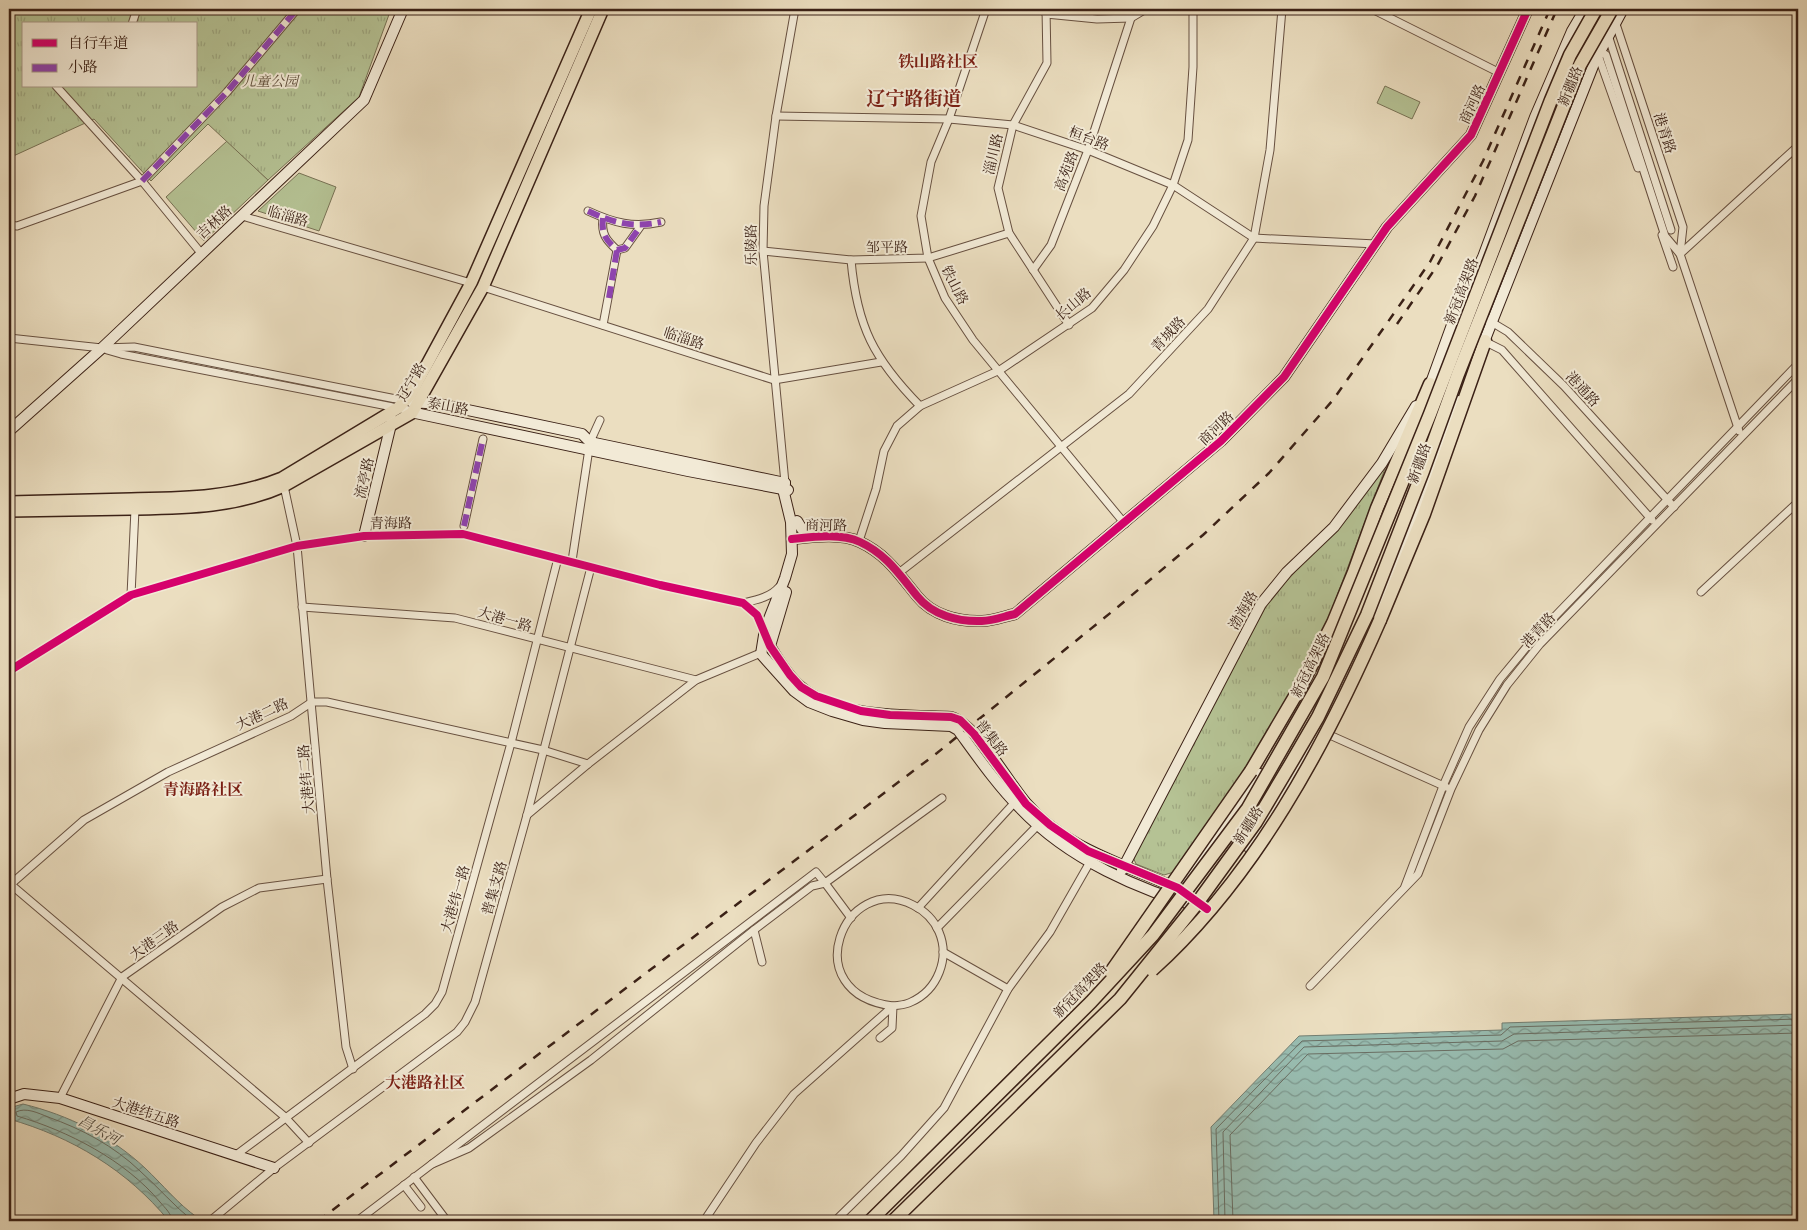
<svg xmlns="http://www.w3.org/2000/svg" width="1807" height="1230" font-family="Vollkorn,'Noto Serif SC',serif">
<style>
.green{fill:#b5c294;stroke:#787255}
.park{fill:url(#park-tufts);stroke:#787255;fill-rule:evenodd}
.water{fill:url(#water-waves);stroke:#737e72}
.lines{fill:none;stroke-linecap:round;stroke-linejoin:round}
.shore{stroke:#6a6e63;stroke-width:1}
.street-casing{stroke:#675040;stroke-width:9}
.secondary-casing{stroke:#3b2116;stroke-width:12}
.primary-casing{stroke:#3b2116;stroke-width:14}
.highway-casing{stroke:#3b2116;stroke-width:15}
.street{stroke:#f2ead6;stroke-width:7}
.secondary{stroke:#f2ead6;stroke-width:10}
.primary{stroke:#ebdec0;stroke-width:11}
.highway{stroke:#ebdec0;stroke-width:12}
.rail{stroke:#3b2116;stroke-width:2.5;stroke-dasharray:9 9;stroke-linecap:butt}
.highway-bridge-casing{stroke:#3b2116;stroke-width:15;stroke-linecap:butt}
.highway-bridge{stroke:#ebdec0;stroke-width:12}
.quiet{stroke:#8e44ad;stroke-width:6;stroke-dasharray:12 6;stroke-linecap:butt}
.cycleway-casing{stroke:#f2ead6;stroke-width:11}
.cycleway{stroke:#d6006c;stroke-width:8}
.labels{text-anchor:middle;stroke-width:4;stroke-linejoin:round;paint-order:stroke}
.park-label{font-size:14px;font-style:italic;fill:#5a4936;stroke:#f2ead6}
.street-label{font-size:14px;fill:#3b2116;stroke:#f2ead6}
.water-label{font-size:15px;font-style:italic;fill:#575044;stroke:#f2ead6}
.quarter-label{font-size:16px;font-weight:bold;fill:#7a1f14;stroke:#f2ead6}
.district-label{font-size:19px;font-weight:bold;fill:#7a1f14;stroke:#f2ead6}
</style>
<defs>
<pattern id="park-tufts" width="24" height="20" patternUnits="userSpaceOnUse" patternTransform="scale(1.25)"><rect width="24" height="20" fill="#b5c294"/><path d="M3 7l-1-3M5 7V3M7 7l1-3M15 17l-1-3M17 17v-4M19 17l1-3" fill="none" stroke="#9da67f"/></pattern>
<pattern id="water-waves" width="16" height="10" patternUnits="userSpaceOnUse" patternTransform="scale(1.25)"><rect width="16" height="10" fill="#98bcb0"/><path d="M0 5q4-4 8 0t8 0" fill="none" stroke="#7d988e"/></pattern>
</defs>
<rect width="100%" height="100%" fill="#ebdec0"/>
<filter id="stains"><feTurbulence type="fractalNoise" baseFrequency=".004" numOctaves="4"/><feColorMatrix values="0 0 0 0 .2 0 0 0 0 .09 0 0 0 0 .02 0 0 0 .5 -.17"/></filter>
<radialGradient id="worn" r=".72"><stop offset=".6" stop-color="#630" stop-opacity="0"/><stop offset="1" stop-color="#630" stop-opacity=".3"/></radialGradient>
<!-- green -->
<g class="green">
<polygon points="1385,86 1420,102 1412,119 1377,103"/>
<polygon points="227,141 268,180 204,241 166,197"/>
<polygon points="299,173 336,187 319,231 258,211"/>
</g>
<!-- park -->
<g class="park">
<path d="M 9,9 L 391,9 L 359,97 L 268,180 L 208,124 L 151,181 L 94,119 L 9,158 ZM 24,24 L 196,24 L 196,86 L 24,86 Z"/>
<polygon points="1389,458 1329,617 1278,720 1206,829 1174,872 1164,875 1136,864 1133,857 1269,600 1347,516"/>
</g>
<!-- water -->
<g class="water">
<polygon points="1798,1014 1798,1221 1214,1221 1211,1127 1299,1036 1502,1030 1502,1023"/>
<path d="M 23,1104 C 68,1115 111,1136 145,1168 C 163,1185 178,1204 198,1218 L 198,1221 L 169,1221 C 127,1170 72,1137 9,1119 L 9,1108 Z"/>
</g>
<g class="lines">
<!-- shore -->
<g class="shore">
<path d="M 172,1221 C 172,1214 165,1208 160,1202 C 125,1160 68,1131 17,1116 L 16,1112 C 26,1107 38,1113 48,1117 C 82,1129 114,1146 140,1171 C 158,1187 174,1206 193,1221"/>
<polyline points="1219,1221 1216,1129 1302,1041 1501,1035 1510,1027 1798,1019"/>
<polyline points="1225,1221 1223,1132 1304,1047 1502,1041 1514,1034 1798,1025"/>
<polyline points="1233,1221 1230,1135 1308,1054 1503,1049 1518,1041 1798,1033"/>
</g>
<!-- street casing -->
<g class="street-casing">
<g id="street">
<polyline points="986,9 949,119 931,162 921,216 928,258 945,298 973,340 1125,524"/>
<polyline points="1046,9 1047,63 1013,125 998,188 1009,233 1069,325"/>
<polyline points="1372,9 1500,73"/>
<polyline points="1046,14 1097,19 1131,18 1146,9"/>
<polyline points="132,24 137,9"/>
<polyline points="1608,35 1671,230"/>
<polyline points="1600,51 1606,55 1665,236 1680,254 1683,227 1615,21"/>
<polyline points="1598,55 1638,168"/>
<polyline points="56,86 142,181 227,92 297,9"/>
<polyline points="776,116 949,119 1013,125 1088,150 1173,185 1254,238 1376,244"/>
<path d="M 588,211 C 614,223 633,228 661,222"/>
<polyline points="242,216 471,283"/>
<path d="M 603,218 C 601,234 606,240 617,250 L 625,248 L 640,227"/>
<polyline points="9,225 17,226 142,181 201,253"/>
<polyline points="1662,235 1673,267"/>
<polyline points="763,251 851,260 928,258 1009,233"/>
<path d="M 851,260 C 857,327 874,359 920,406"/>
<polyline points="1033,270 1051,245 1088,150 1131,18"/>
<polyline points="483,287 774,380 881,362"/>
<polyline points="1488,320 1508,332 1564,386 1674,507"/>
<polyline points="603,325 617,250"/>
<polyline points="9,338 102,348 134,347 406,401"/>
<polyline points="1482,340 1502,350 1652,520"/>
<polyline points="107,350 121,354 398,408"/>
<polyline points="1739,431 1680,254 1798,146"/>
<polyline points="785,483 763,251 764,206 776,116 795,9"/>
<polyline points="284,486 297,546 327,879 346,1047 353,1069"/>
<polyline points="464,526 483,439"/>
<polyline points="859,541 876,489 884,451 897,426 920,406 1000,370 1092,308 1124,270 1153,226 1173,185 1188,140 1193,67 1193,9"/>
<polyline points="572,561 590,442 600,420"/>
<polyline points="900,572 1129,394 1208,309 1254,238 1270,150 1282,9"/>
<polyline points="1701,592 1798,502"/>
<polyline points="131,595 135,509"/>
<path d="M 743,603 C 756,600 771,597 779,587"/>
<polyline points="302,607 455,618 696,680"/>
<polyline points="9,671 131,595 297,546 364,536 463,534 660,585 743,603 757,615 765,630"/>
<polyline points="1323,732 1446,787"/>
<polyline points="527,815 588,764 696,680 763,652"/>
<polyline points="9,883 285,1117 309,1143"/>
<polyline points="11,884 84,820 168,772 291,716 312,702 327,702 543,750 588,764"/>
<polyline points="1405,886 1443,786 1469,727 1500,679 1534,638 1798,364"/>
<polyline points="918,908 1015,802"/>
<polyline points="937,928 1038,825"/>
<polyline points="943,952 1008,989"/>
<polyline points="762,962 754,930 812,886 825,883 851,918"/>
<polyline points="1310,986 1418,874 1451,789 1479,730 1507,685 1540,644 1798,379"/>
<polyline points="880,1038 892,1028 893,1006"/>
<polyline points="60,1098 122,977 222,907 259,888 327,879"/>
<polyline points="236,1155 425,1014 435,1004 442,992 511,743 558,558"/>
<polyline points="432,1164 816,872 825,883 942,798"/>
<polyline points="414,1177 447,1221"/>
<polyline points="404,1185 421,1207"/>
<polyline points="210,1221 274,1168 457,1032 465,1022 475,1002 527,815 591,567"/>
<polyline points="357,1221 432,1164 469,1148 591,1060 754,930"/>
<path d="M 704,1221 L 756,1143 L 794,1094 L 893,1006 C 899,1005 906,1005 911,1002 C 938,990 950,958 939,932 C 934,920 925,911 913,905 C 844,870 794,994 893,1006"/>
<polyline points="835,1221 901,1156 944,1108 1008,989 1050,932 1090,862"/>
</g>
</g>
<!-- secondary casing -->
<g class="secondary-casing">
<g id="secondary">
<polyline points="1482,347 1595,61 1623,9"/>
<polyline points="1428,391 1457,311 1483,257 1535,117 1572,31 1585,9"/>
<polyline points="412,402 439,404 582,434 590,442 785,483"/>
<polyline points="406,411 688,471 788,490"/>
<polyline points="9,431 102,348 364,100 403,9"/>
<path d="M 785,483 L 783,489 L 791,522 L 792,554 L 785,578 L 765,629 L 761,654 L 794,691 L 809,702 L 832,711 L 863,720 L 885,723 L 951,726 L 958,730 C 977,756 997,785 1020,808 C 1068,859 1140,891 1207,909"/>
<polyline points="797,521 802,529 815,536"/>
<polyline points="364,536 392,420"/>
<path d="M 792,539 C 812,537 841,533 860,542 C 886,554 899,574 917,596 C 932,615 958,622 982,621 C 993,621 1005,616 1015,614 L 1221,441 L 1284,377 L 1387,227 L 1471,135 L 1528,9"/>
<path d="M 786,592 L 770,646 C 779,660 787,675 800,686 C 837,718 905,715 951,717 C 977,725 1007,781 1026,803 C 1065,849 1125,864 1178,889"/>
<path d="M 1250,849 C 1296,774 1340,697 1375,616 C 1405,545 1428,471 1458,401"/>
<polyline points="1122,870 1261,604 1287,572 1334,527 1382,463 1416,406"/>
<polyline points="1169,899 1207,853 1260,774"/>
<polyline points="9,1099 24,1094 60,1098 274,1168"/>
</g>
</g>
<!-- primary casing -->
<g class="primary-casing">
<g id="primary">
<path d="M 9,502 C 50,501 91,500 131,499 C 183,498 233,498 282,478 L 398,408 L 411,394 L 471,283 L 591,9"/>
<path d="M 9,511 C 49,510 90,510 131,509 C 184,508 235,508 284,486 L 412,413 L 483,287 L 603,9"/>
</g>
</g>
<!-- highway casing -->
<g class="highway-casing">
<g id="highway">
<polyline points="1380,620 1424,514 1485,341"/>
<polyline points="1251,771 1301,686 1333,623 1354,572 1377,508 1430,384"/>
</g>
</g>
<!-- street -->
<use href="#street" class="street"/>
<!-- secondary -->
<use href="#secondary" class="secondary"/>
<!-- primary -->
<use href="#primary" class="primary"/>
<!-- highway -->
<use href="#highway" class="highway"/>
<!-- rail -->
<g class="rail">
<polyline points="1397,324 1437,266 1475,196 1557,9"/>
<polyline points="318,1221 937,753 1119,606 1203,535 1269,473 1333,400 1430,262 1483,161 1550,9"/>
</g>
<!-- highway-bridge casing -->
<g class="highway-bridge-casing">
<g id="highway-bridge">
<path d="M 1152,970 C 1255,877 1325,746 1380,620"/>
<polyline points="1111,972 1251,771"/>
<polyline points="870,1221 1091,1002 1153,935 1248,808 1323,677 1430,414 1551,100 1570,55 1596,9"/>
<polyline points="893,1221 1120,999 1195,906 1256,822 1290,765 1318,717 1367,615 1423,471 1458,374 1580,65 1612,9"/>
</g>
</g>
<!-- highway-bridge -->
<use href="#highway-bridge" class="highway-bridge"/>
<!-- quiet -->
<g class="quiet">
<polyline points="142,181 227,92 297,9"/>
<path d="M 588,211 C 614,223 633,228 661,222"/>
<path d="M 603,218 C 601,234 606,240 617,250 L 625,248 L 640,227"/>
<polyline points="609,298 617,250"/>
<polyline points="464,526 483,439"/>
</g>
<!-- cycleway casing -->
<g class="cycleway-casing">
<g id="cycleway">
<path d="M 792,539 C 812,537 841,533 860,542 C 886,554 899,574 917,596 C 932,615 958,622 982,621 C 993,621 1005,616 1015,614 L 1221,441 L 1284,377 L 1387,227 L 1471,135 L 1528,9"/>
<polyline points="9,671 131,595 297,546 364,536 463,534 660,585 743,603 757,615 770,646 790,675 801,687 816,696 861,711 890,715 951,717 960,720 974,734 1026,804 1050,825 1088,851 1178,888 1207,909"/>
</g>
</g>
<!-- cycleway -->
<use href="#cycleway" class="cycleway"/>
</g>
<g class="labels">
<!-- park labels -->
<g class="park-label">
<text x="270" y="86">儿童公园</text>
</g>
<!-- street labels -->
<g class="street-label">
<text transform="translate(1570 86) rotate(-68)" y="5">新疆路</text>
<text transform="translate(1472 104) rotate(-65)" y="5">商河路</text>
<text transform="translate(1665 133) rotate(72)" y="5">港青路</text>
<text transform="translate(1089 138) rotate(21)" y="5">桓台路</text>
<text transform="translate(993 154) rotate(-77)" y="5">淄川路</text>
<text transform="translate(1066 171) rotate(-69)" y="5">高苑路</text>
<text transform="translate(288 216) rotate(16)" y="5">临淄路</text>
<text transform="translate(214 222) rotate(-42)" y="5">吉林路</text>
<text transform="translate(751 245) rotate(-91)" y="5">乐陵路</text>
<text transform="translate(887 247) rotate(-1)" y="5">邹平路</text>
<text transform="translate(955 285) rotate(63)" y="5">铁山路</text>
<text transform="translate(1461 291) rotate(-69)" y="5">新冠高架路</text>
<text transform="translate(1073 304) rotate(-40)" y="5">长山路</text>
<text transform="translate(1168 334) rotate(-47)" y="5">青城路</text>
<text transform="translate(684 338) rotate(18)" y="5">临淄路</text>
<text transform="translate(411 382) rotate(-59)" y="5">辽宁路</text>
<text transform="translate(1583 389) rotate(47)" y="5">港通路</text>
<text transform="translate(448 406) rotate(11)" y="5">泰山路</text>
<text transform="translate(1216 428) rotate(-44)" y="5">商河路</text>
<text transform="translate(1419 463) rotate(-70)" y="5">新疆路</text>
<text transform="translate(364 478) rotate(-77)" y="5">流亭路</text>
<text transform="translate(391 523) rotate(-1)" y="5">青海路</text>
<text transform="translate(826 525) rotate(1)" y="5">商河路</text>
<text transform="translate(1243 610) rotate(-60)" y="5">渤海路</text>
<text transform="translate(505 619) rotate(16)" y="5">大港一路</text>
<text transform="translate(1538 630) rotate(-47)" y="5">港青路</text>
<text transform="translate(1310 665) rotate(-64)" y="5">新冠高架路</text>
<text transform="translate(262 714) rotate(-25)" y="5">大港二路</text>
<text transform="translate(992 738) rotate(52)" y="5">普集路</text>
<text transform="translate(306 779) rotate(-95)" y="5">大港纬二路</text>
<text transform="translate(1248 825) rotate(-58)" y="5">新疆路</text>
<text transform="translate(494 888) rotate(-74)" y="5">普集支路</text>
<text transform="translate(455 899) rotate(-74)" y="5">大港纬一路</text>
<text transform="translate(154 940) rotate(-35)" y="5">大港三路</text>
<text transform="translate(1080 990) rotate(-46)" y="5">新冠高架路</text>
<text transform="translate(146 1112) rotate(18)" y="5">大港纬五路</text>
</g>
<!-- water labels -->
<g class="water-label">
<text transform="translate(99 1130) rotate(29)" y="5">昌乐河</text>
</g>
<!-- quarter labels -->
<g class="quarter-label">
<text x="938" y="67">铁山路社区</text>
<text x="203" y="795">青海路社区</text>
<text x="425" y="1088">大港路社区</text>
</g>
<!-- district labels -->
<g class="district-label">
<text x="914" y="105">辽宁路街道</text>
</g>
</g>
<!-- margin -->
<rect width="1807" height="1230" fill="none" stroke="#ebdec0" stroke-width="30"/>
<rect x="10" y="10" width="1787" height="1210" fill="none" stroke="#3b2116" stroke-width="2.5"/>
<rect x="15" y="15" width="1777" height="1200" fill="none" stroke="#3b2116"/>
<!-- legend -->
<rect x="22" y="22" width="175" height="65" fill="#f2ead6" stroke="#a99a89"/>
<rect x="32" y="39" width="25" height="8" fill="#d6006c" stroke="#a99a89"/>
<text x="68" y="48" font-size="15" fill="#3b2116">自行车道</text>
<rect x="32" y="64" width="25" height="8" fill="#8e44ad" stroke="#a99a89"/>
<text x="68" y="72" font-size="15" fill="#3b2116">小路</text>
<rect width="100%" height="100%" filter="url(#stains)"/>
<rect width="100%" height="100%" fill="url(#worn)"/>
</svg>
